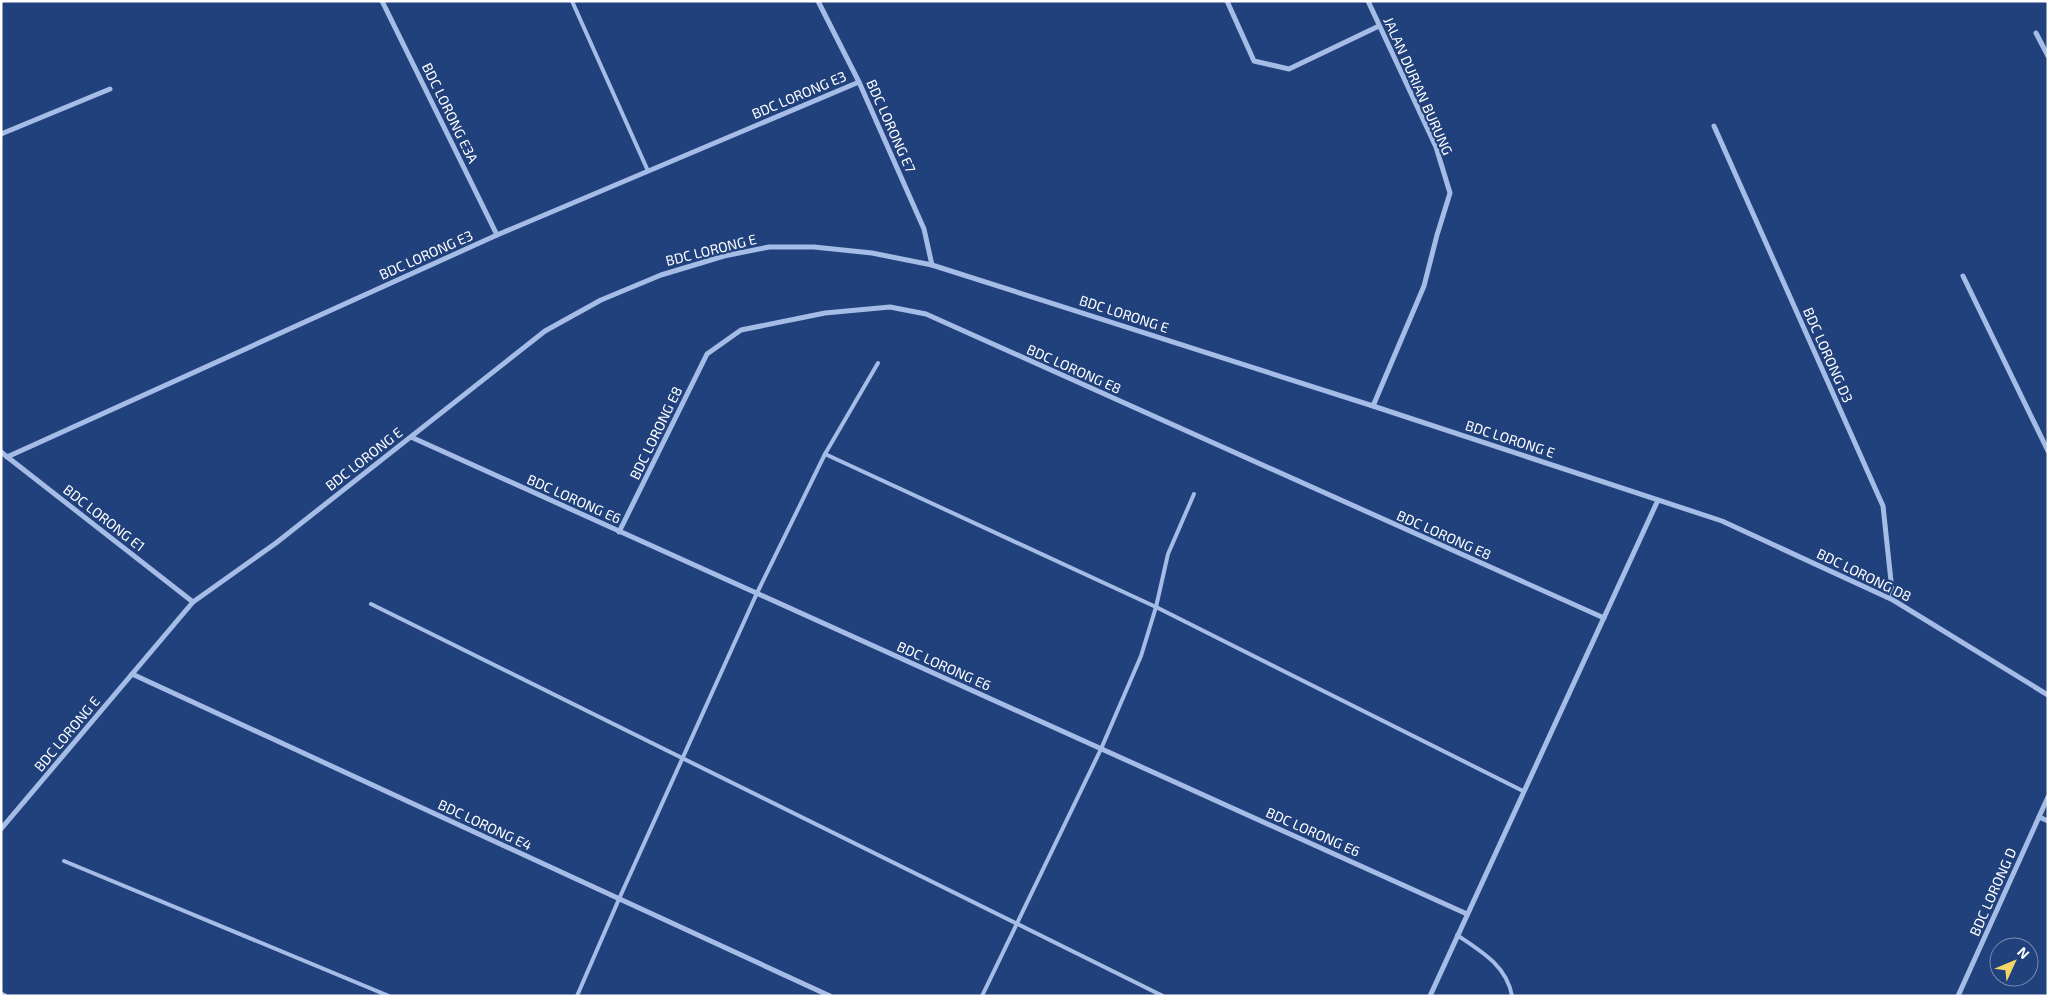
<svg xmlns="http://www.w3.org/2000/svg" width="2049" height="997" font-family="'Exo 2',sans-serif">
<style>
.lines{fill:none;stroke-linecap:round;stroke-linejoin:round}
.service{stroke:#a5bce6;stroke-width:4}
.minor{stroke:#a5bce6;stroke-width:5}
.labels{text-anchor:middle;stroke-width:4.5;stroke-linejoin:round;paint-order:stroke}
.street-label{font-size:14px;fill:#fff;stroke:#21417c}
</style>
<rect width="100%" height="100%" fill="#21417c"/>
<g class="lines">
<!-- service -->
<g class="service">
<polyline points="572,1 648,171"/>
<polyline points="825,454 1156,607 1523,791"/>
<polyline points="371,604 1163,996"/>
<polyline points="64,861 389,996"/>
<path d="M 1457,935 C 1481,951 1507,966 1512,996"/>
<polyline points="577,996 619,899 757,593 825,454 878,363"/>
<polyline points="982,996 1101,749 1141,656 1156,607 1168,554 1194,494"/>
</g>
<!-- minor -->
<g class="minor">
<polyline points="382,1 497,235"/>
<polyline points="818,1 859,82 924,229 932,265"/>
<polyline points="1227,1 1254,61 1289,69 1379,26"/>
<polyline points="1368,1 1436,147 1450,193 1437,235 1424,286 1373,406"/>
<polyline points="2036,33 2048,56"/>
<polyline points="1714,126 1883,506 1893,600"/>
<polyline points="1,134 110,89"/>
<polyline points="1963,276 2048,451"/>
<polyline points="411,437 1467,914"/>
<polyline points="1,452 193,602"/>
<polyline points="7,457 497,235 859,82"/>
<polyline points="619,532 707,354 741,330 825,313 890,307 926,314 1604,618"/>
<polyline points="132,674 830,996"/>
<polyline points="2039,817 2048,821"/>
<polyline points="1,829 193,602 276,543 545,331 601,300 661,275 724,256 769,247 814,247 872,253 932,265 1373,406 1722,521 1893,600 2048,695"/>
<polyline points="1,994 5,996"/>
<polyline points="1430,996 1658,500"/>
<polyline points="1958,996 2048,797"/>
</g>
</g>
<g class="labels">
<!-- street labels -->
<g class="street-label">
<text transform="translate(1418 86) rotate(66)" y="5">JALAN DURIAN BURUNG</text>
<text transform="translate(799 95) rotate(-23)" y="5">BDC LORONG E3</text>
<text transform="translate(450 113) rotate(64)" y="5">BDC LORONG E3A</text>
<text transform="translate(891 126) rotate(66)" y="5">BDC LORONG E7</text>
<text transform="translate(711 250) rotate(-14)" y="5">BDC LORONG E</text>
<text transform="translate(426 255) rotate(-24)" y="5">BDC LORONG E3</text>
<text transform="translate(1124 314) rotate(18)" y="5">BDC LORONG E</text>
<text transform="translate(1828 355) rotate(66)" y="5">BDC LORONG D3</text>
<text transform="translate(1074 369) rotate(24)" y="5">BDC LORONG E8</text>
<text transform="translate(656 433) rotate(-64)" y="5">BDC LORONG E8</text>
<text transform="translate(1510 439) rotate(18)" y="5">BDC LORONG E</text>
<text transform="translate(364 459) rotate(-38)" y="5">BDC LORONG E</text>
<text transform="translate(574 499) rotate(24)" y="5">BDC LORONG E6</text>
<text transform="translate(104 518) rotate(38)" y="5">BDC LORONG E1</text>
<text transform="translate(1444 535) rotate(24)" y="5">BDC LORONG E8</text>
<text transform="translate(1864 575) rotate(26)" y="5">BDC LORONG D8</text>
<text transform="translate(944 666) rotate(24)" y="5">BDC LORONG E6</text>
<text transform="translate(67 734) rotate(-50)" y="5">BDC LORONG E</text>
<text transform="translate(485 825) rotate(25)" y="5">BDC LORONG E4</text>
<text transform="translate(1313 832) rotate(24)" y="5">BDC LORONG E6</text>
<text transform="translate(1993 892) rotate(-66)" y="5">BDC LORONG D</text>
</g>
</g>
<!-- border -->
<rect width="2049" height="997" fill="none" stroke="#ffffff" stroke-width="5"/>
<!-- north arrow -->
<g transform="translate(2014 962) rotate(46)"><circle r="24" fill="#21417c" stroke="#7a8db0"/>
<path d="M0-4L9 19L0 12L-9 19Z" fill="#f2d767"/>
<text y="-8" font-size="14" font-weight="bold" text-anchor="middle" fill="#ffffff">N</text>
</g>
</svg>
